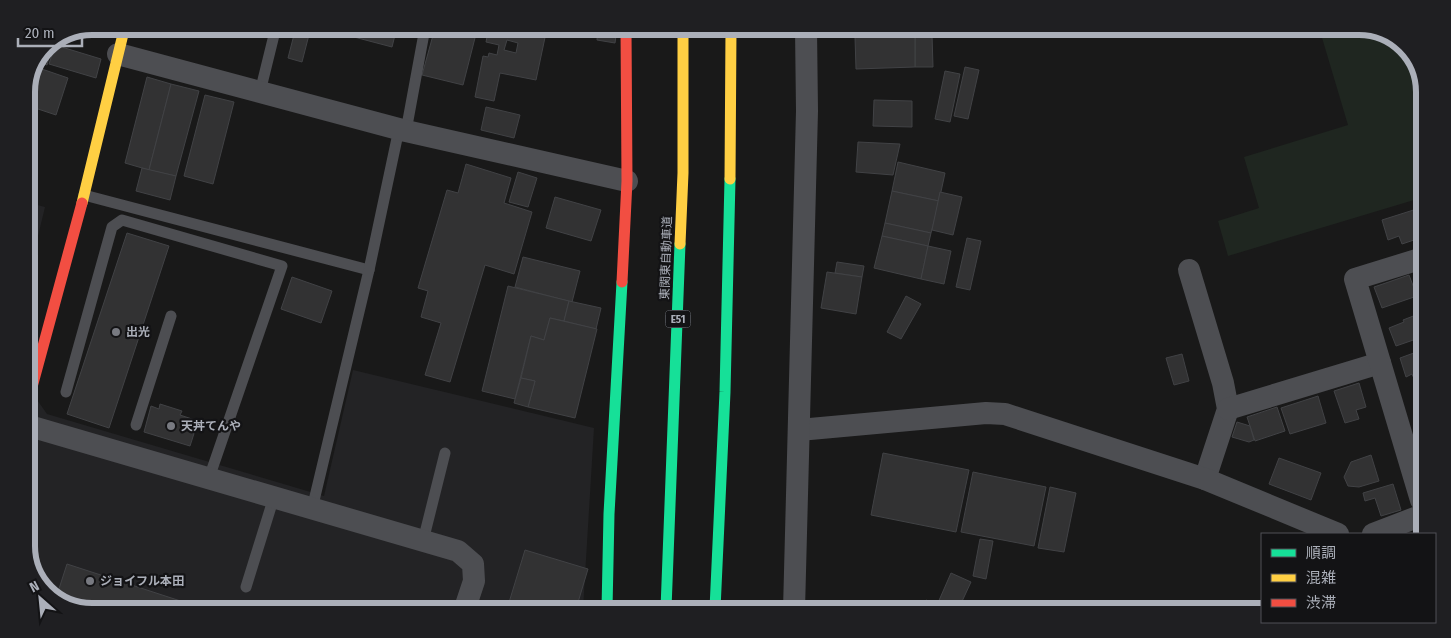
<svg xmlns="http://www.w3.org/2000/svg" width="1451" height="638" font-family="'Fira Sans Condensed','Noto Sans JP',sans-serif">
<style>
.built{fill:#232325}
.green{fill:#1f2620}
.building{fill:#323233;stroke:#414245;fill-rule:evenodd}
.lines{fill:none;stroke-linecap:round;stroke-linejoin:round}
.lane{stroke:#4d4e52;stroke-width:11}
.street{stroke:#4d4e52;stroke-width:22}
.fast{stroke:#16e098;stroke-width:11}
.slow{stroke:#ffcf43;stroke-width:11}
.jam{stroke:#f24e42;stroke-width:11}
.poi-dot{fill:#787a81;stroke:#131315;stroke-width:2}
.labels{text-anchor:middle;stroke-width:4.5;stroke-linejoin:round;paint-order:stroke}
.shield{fill:#131315;stroke:#7d8088;stroke-width:1}
.shield-label{font-size:11px;font-weight:bold;fill:#abafb9}
.street-label{font-size:12px;fill:#abafb9;stroke:#131315}
.poi-label{font-size:12px;font-weight:bold;fill:#abafb9;stroke:#131315;text-anchor:start}
.rim{fill:none;stroke:#abafb9;stroke-width:6}
</style>
<rect width="100%" height="100%" fill="#191919"/>
<!-- built -->
<g class="built">
<polygon points="26,202 45,207 26,286"/>
<polygon points="353,370 594,428 583,609 67,607 40,586 26,551 26,384 47,414 324,496"/>
</g>
<!-- green -->
<polygon class="green" points="1320,31 1384,31 1411,52 1425,87 1424,197 1228,256 1218,221 1259,208 1244,157 1348,125"/>
<!-- building -->
<g class="building">
<polygon points="296,27 311,27 302,62 288,58"/>
<polygon points="316,27 397,27 392,47"/>
<polygon points="435,28 466,28 477,30 463,85 422,75"/>
<path d="M 484,28 L 510,28 L 509,33 L 519,35 L 520,28 L 547,28 L 536,80 L 500,73 L 494,101 L 475,97 L 483,56 L 488,57 L 489,53 L 497,55 L 499,45 L 486,42 L 488,32 L 484,31 ZM 507,40 L 518,43 L 516,53 L 504,50 Z"/>
<polygon points="598,28 617,28 615,43 597,40"/>
<polygon points="915,35 932,35 933,67 915,67"/>
<polygon points="915,35 915,67 856,69 855,37"/>
<polygon points="53,42 47,65 38,62 46,45"/>
<polygon points="55,45 101,59 96,78 49,64"/>
<polygon points="36,67 68,78 56,115 26,105 26,88"/>
<polygon points="965,67 979,70 968,119 954,116"/>
<polygon points="945,71 960,74 950,122 935,119"/>
<polygon points="147,77 171,84 149,170 125,163"/>
<polygon points="171,84 199,91 176,176 149,170"/>
<polygon points="205,95 234,102 213,184 184,176"/>
<polygon points="874,100 912,101 912,127 873,126"/>
<polygon points="486,107 520,115 514,138 481,130"/>
<polygon points="858,142 900,144 893,175 856,172"/>
<polygon points="898,162 945,173 939,201 892,191"/>
<polygon points="466,164 511,178 504,203 532,212 514,274 485,265 450,382 425,375 441,323 421,317 428,291 418,288 447,190 458,193"/>
<polygon points="142,168 176,176 170,200 136,191"/>
<polygon points="518,172 537,178 528,207 509,202"/>
<polygon points="892,191 939,201 931,233 885,223"/>
<polygon points="940,192 962,197 953,235 932,230"/>
<polygon points="555,197 601,210 591,241 546,228"/>
<polygon points="1423,207 1423,237 1402,244 1399,236 1388,240 1382,220"/>
<polygon points="885,223 931,233 928,246 882,236"/>
<polygon points="127,233 169,246 109,428 67,414"/>
<polygon points="882,236 928,246 921,279 874,268"/>
<polygon points="967,238 981,241 970,290 956,287"/>
<polygon points="928,246 951,251 944,284 921,279"/>
<polygon points="523,257 580,271 572,302 515,287"/>
<polygon points="837,262 864,266 862,277 835,273"/>
<polygon points="827,272 862,277 856,314 821,308"/>
<polygon points="1423,272 1423,290 1417,274"/>
<polygon points="1409,275 1417,296 1382,308 1374,287"/>
<polygon points="292,277 332,291 321,323 281,309"/>
<polygon points="508,286 569,301 564,321 550,318 544,340 531,336 515,399 482,391"/>
<polygon points="906,296 921,304 901,339 887,332"/>
<polygon points="569,301 601,308 596,329 564,321"/>
<polygon points="1421,313 1422,317 1422,337 1396,346 1389,328 1404,322 1403,320"/>
<polygon points="550,318 597,329 575,418 528,407 535,381 521,378 531,336 544,340"/>
<polygon points="1422,350 1422,378 1415,381 1412,374 1406,377 1400,358"/>
<polygon points="1182,354 1189,381 1174,385 1166,358"/>
<polygon points="521,378 535,381 528,407 514,403"/>
<polygon points="1359,383 1366,407 1356,410 1359,419 1345,423 1334,391"/>
<polygon points="1318,396 1326,423 1290,434 1281,408"/>
<polygon points="1422,398 1421,418 1420,418 1414,401"/>
<polygon points="160,404 182,411 180,415 198,421 190,446 144,432 151,406 159,409"/>
<polygon points="1277,407 1285,431 1255,441 1247,417"/>
<polygon points="1237,422 1250,426 1254,440 1249,442 1232,437"/>
<polygon points="883,453 969,470 956,532 871,515"/>
<polygon points="1371,455 1379,481 1359,487 1348,486 1344,477 1351,462"/>
<polygon points="1279,458 1321,473 1311,500 1269,484"/>
<polygon points="973,472 1046,487 1034,546 961,532"/>
<polygon points="1393,484 1401,510 1381,516 1375,498 1365,501 1363,493"/>
<polygon points="1050,487 1076,493 1064,552 1038,548"/>
<polygon points="980,539 993,541 986,579 973,576"/>
<polygon points="525,550 588,569 576,609 507,609"/>
<polygon points="67,564 199,607 67,607 56,598"/>
<polygon points="951,573 971,582 958,610 950,610 937,605"/>
<polygon points="38,581 48,584 46,591 40,586"/>
<polygon points="926,600 937,605 950,610 922,610"/>
</g>
<g class="lines">
<!-- lane -->
<g class="lane">
<polyline points="260,92 276,27"/>
<polyline points="406,131 425,28"/>
<polyline points="84,195 369,270"/>
<polyline points="66,392 112,227 122,220 282,266 209,478"/>
<polyline points="136,425 171,316"/>
<polyline points="312,509 369,270 399,129"/>
<polyline points="423,541 445,453"/>
<polyline points="246,587 274,497"/>
</g>
<!-- street -->
<g class="street">
<polyline points="118,54 406,131 627,181"/>
<polyline points="1189,270 1223,383 1228,409 1205,479"/>
<polyline points="1228,409 1380,363"/>
<polyline points="26,425 458,551 473,564 474,581 465,608"/>
<polyline points="799,430 986,413 1005,414 1205,479 1338,534"/>
<polyline points="1421,500 1355,279 1423,258"/>
<polyline points="1373,534 1420,516"/>
<polyline points="794,610 807,111 806,29"/>
</g>
<!-- fast -->
<g class="fast">
<polyline points="607,609 609,514 622,282"/>
<polyline points="666,609 680,244"/>
<polyline points="715,609 725,392 730,179"/>
</g>
<!-- slow -->
<g class="slow">
<polyline points="730,179 731,29"/>
<polyline points="82,203 125,26"/>
<polyline points="680,244 683,173 683,28"/>
</g>
<!-- jam -->
<g class="jam">
<polyline points="622,282 627,181 626,28"/>
<polyline points="26,409 82,203"/>
</g>
</g>
<!-- markers -->
<g class="poi-dot">
<circle cx="116" cy="332" r="5"/>
<circle cx="171" cy="426" r="5"/>
<circle cx="90" cy="581" r="5"/>
</g>
<g class="labels">
<!-- shield labels -->
<rect class="shield" x="665.5" y="310.5" width="25" height="17" rx="4"/>
<g class="shield-label">
<text x="678" y="323">E51</text>
</g>
<!-- street labels -->
<g class="street-label">
<text transform="translate(666 258) rotate(-88)" y="4">東関東自動車道</text>
</g>
<!-- poi labels -->
<g class="poi-label">
<text x="126" y="336">出光</text>
<text x="181" y="430">天丼てんや</text>
<text x="100" y="585">ジョイフル本田</text>
</g>
</g>
<!-- crop -->
<path d="M0 0H1451V638H0ZM92 35H1359A57 57 0 0 1 1416 92V546A57 57 0 0 1 1359 603H92A57 57 0 0 1 35 546V92A57 57 0 0 1 92 35Z" fill="#1f1f22" fill-rule="evenodd"/>
<path class="rim" d="M92 35H1359A57 57 0 0 1 1416 92V546A57 57 0 0 1 1359 603H92A57 57 0 0 1 35 546V92A57 57 0 0 1 92 35Z"/>
<!-- legend -->
<rect x="1261" y="533" width="175" height="90" fill="#131315" stroke="#505157"/>
<rect x="1271" y="549" width="25" height="8" fill="#16e098" stroke="#505157"/>
<text x="1306" y="558" font-size="15" fill="#abafb9">順調</text>
<rect x="1271" y="574" width="25" height="8" fill="#ffcf43" stroke="#505157"/>
<text x="1306" y="583" font-size="15" fill="#abafb9">混雑</text>
<rect x="1271" y="599" width="25" height="8" fill="#f24e42" stroke="#505157"/>
<text x="1306" y="608" font-size="15" fill="#abafb9">渋滞</text>
<!-- north arrow -->
<g transform="translate(40 598) rotate(333)" stroke="#131315" stroke-width="4" paint-order="stroke">
<path d="M0-4L9 19L0 12L-9 19Z" fill="#abafb9"/>
<text y="-8" font-size="14" font-weight="bold" text-anchor="middle" fill="#abafb9">N</text>
</g>
<!-- scale -->
<path d="M18 38v8h64v-8" fill="none" stroke="#abafb9" stroke-width="2.5"/>
<text x="25" y="38" font-size="15" fill="#abafb9" stroke="#131315" stroke-width="4" paint-order="stroke">20 m</text>
</svg>
